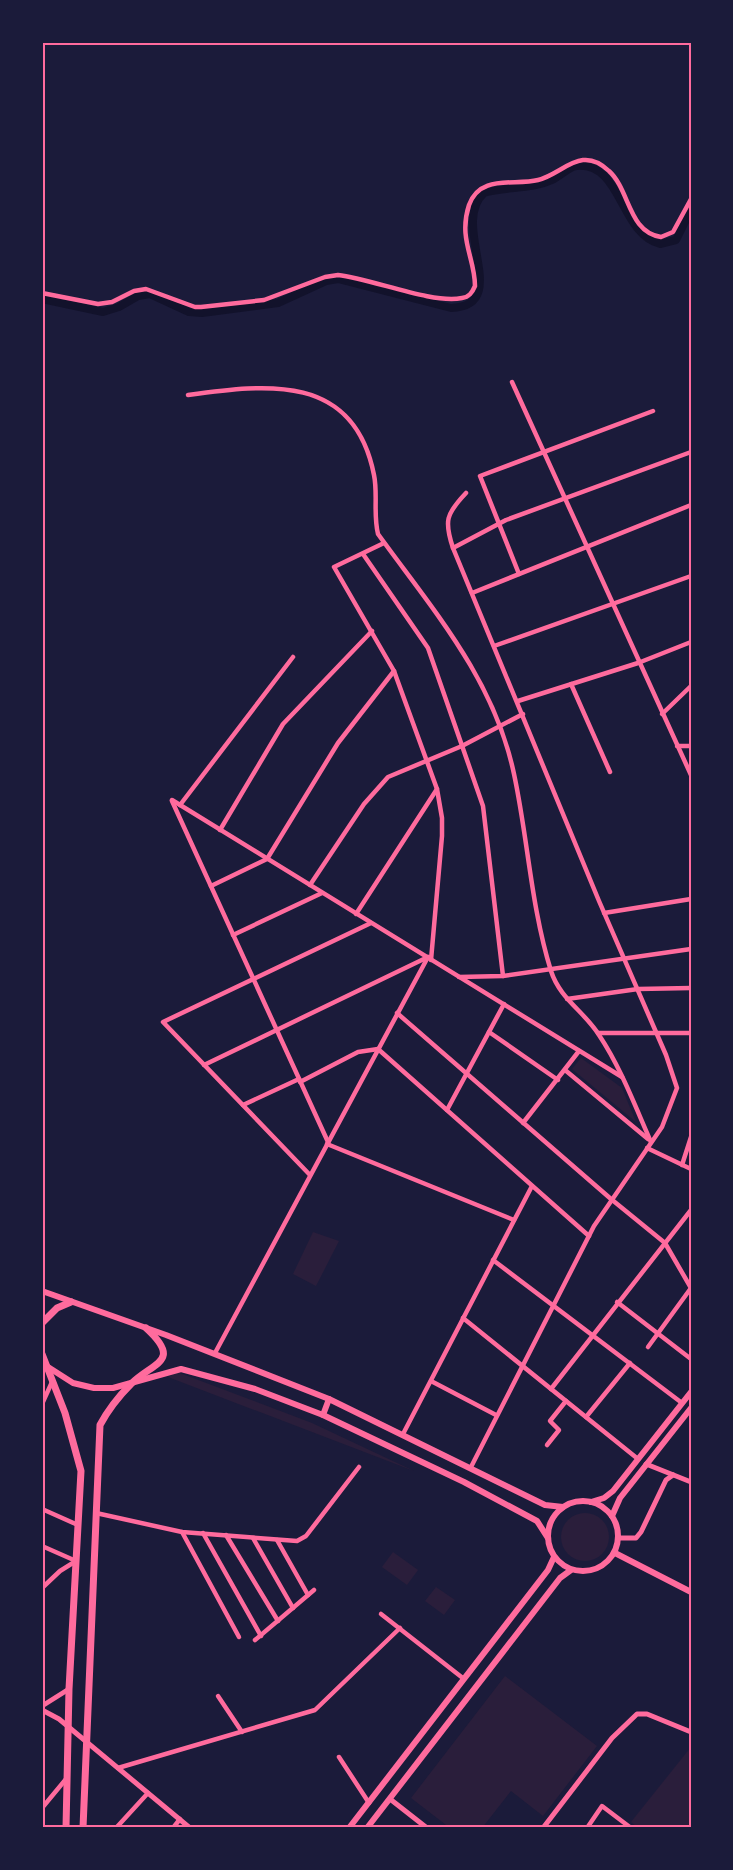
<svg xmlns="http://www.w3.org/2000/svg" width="733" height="1870" font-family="'DM Sans',sans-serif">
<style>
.green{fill:#2a1e3b}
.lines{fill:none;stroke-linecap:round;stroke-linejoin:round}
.canal{stroke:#12122b;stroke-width:8}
.service{stroke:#ff6b9d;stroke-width:2}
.minor{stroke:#ff6b9d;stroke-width:4.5}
.tertiary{stroke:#ff6b9d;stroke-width:5}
.secondary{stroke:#ff6b9d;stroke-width:6}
.primary{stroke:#ff6b9d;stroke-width:7}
.neatline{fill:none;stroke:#ff6b9d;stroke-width:2}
</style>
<rect width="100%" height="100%" fill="#1b1b3a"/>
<!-- green -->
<g class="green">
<polygon points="581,1058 622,1088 636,1122 572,1069"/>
<polygon points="313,1232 339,1241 316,1286 293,1274"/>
<polygon points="177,1372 312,1423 414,1471 168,1377"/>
<circle cx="585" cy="1537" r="24"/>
<polygon points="393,1552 418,1570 407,1585 382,1567"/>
<polygon points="436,1587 455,1600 444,1615 425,1601"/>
<polygon points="505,1676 597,1746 543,1816 511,1791 482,1828 450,1828 411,1798"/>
<polygon points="691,1747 691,1828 638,1828 631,1822"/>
</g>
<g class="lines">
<!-- canal -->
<path class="canal" d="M 42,299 L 103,312 L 119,307 L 138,296 L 150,294 L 189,312 L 202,313 L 278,303 L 326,281 L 338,279 L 451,308 C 514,306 449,225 484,193 C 506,186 531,190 552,180 C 559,177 569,167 576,166 C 622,161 619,233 660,244 L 676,240 L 691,210"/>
<!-- service -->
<polyline class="service" points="285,1828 286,1827"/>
<!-- minor -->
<g class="minor">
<path d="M 42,293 L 98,304 L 112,302 L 134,291 L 146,289 L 195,307 L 201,307 L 264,300 L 325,277 L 338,275 C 373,279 431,304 462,298 C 469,297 472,293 475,286 C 475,258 458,239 469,205 C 480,174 514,186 538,180 C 563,174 581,144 609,171 C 630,190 628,232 661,237 L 673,232 L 691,199"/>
<polyline points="512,382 691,775"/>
<path d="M 188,395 C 267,384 354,373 374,475 C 378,494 373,514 378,534 C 433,610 494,679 514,774 C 528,839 531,907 551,971 C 560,999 584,1011 599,1035 C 621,1068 635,1106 651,1142"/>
<path d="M 466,493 C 446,514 444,521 453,548 L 599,901 L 666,1055 L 677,1088 L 662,1127 L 594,1226 L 471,1467"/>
<polyline points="384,543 334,567 394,671 437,789 442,818 442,836 431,960"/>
<polyline points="453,548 506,520 691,452"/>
<polyline points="363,554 428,648 483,806 503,976"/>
<polyline points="519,574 480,476 653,411"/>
<polyline points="472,593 691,505"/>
<polyline points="494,646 691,576"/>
<polyline points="571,684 610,772"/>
<polyline points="518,701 638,663 691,642"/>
<polyline points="662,714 691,686"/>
<polyline points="677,746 691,746"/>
<polyline points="172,800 622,1077"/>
<polyline points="172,801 328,1142"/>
<polyline points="180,805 293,657"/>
<polyline points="220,830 283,724 372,631"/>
<polyline points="310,885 364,804 388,777 462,746 523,714"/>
<polyline points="211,886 267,859 338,743 394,671"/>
<polyline points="604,913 691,899"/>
<polyline points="356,914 437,789"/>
<polyline points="233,935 322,893"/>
<polyline points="459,977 503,976 691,949"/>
<polyline points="567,999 638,989 691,988"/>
<polyline points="397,1013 611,1199 665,1243 691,1288"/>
<polyline points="489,1032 558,1080"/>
<polyline points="598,1033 691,1033"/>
<polyline points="204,1065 428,957"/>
<polyline points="565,1070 648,1139"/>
<polyline points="300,1082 358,1052 378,1049 589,1236"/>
<polyline points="243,1105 299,1079"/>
<polyline points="447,1110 504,1004"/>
<polyline points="523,1123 579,1051"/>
<polyline points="327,1144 514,1220"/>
<polyline points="647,1148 691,1169"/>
<polyline points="682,1165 691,1137"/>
<polyline points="310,1175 163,1022 371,923"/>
<polyline points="493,1260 682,1403"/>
<polyline points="617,1302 691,1359"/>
<polyline points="463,1318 638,1459"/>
<polyline points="648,1347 691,1288"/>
<polyline points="215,1353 428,957"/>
<polyline points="431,1381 496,1415"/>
<polyline points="551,1389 691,1210"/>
<polyline points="42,1404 52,1382"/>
<polyline points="586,1417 630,1363"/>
<polyline points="403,1434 532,1186"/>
<polyline points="547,1445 559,1430 550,1421 566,1401"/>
<polyline points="42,1509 78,1525"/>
<polyline points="96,1513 182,1532 297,1541 306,1536 359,1467"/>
<polyline points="182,1532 239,1637"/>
<polyline points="203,1533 261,1636"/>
<polyline points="226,1535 278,1621"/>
<polyline points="253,1538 293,1608"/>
<polyline points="277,1540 308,1595"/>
<polyline points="42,1546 76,1561"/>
<polyline points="42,1588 60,1571 76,1561"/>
<polyline points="381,1614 464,1679"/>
<polyline points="255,1640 314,1590"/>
<polyline points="218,1696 242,1732"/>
<polyline points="339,1757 369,1803"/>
<polyline points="118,1768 315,1710 400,1628"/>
<polyline points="42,1808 66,1779"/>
<polyline points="116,1828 148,1793"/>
<polyline points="173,1828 180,1819"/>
<polyline points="587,1828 602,1806 631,1828"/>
</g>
<!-- tertiary -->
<g class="tertiary">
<polyline points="646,1464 691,1482"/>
<polyline points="619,1538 636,1538 641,1532 666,1480 673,1475"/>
<polyline points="42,1706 69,1689"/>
<polyline points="42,1710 59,1719 190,1828"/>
<polyline points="390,1799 427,1828"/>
<polyline points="543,1828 612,1738 637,1714 647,1714 691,1732"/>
</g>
<!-- secondary -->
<g class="secondary">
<polyline points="42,1291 166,1335 329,1399 545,1505 563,1507"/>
<polyline points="48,1367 73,1383 94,1388 113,1388 181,1369 255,1389 323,1415 464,1482 537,1521 548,1538"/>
<polyline points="323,1415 329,1399"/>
<circle cx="583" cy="1536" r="35"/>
<polyline points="591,1502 604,1498 613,1491 691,1392"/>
<polyline points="612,1516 620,1498 691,1408"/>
<polyline points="615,1553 691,1592"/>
<polyline points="349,1828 548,1570 554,1557"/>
<polyline points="367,1828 560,1578 571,1570"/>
</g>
<!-- primary -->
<g class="primary">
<polyline points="42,1323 57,1308 71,1302"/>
<polyline points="42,1354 65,1413 81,1471 69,1689 66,1828"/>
<path d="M 83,1828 L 100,1425 C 108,1410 118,1397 131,1384 C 153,1362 183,1362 146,1328"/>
</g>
</g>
<!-- border -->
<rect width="733" height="1870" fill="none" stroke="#1b1b3a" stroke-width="87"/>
<rect x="44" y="44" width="646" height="1782" class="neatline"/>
</svg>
